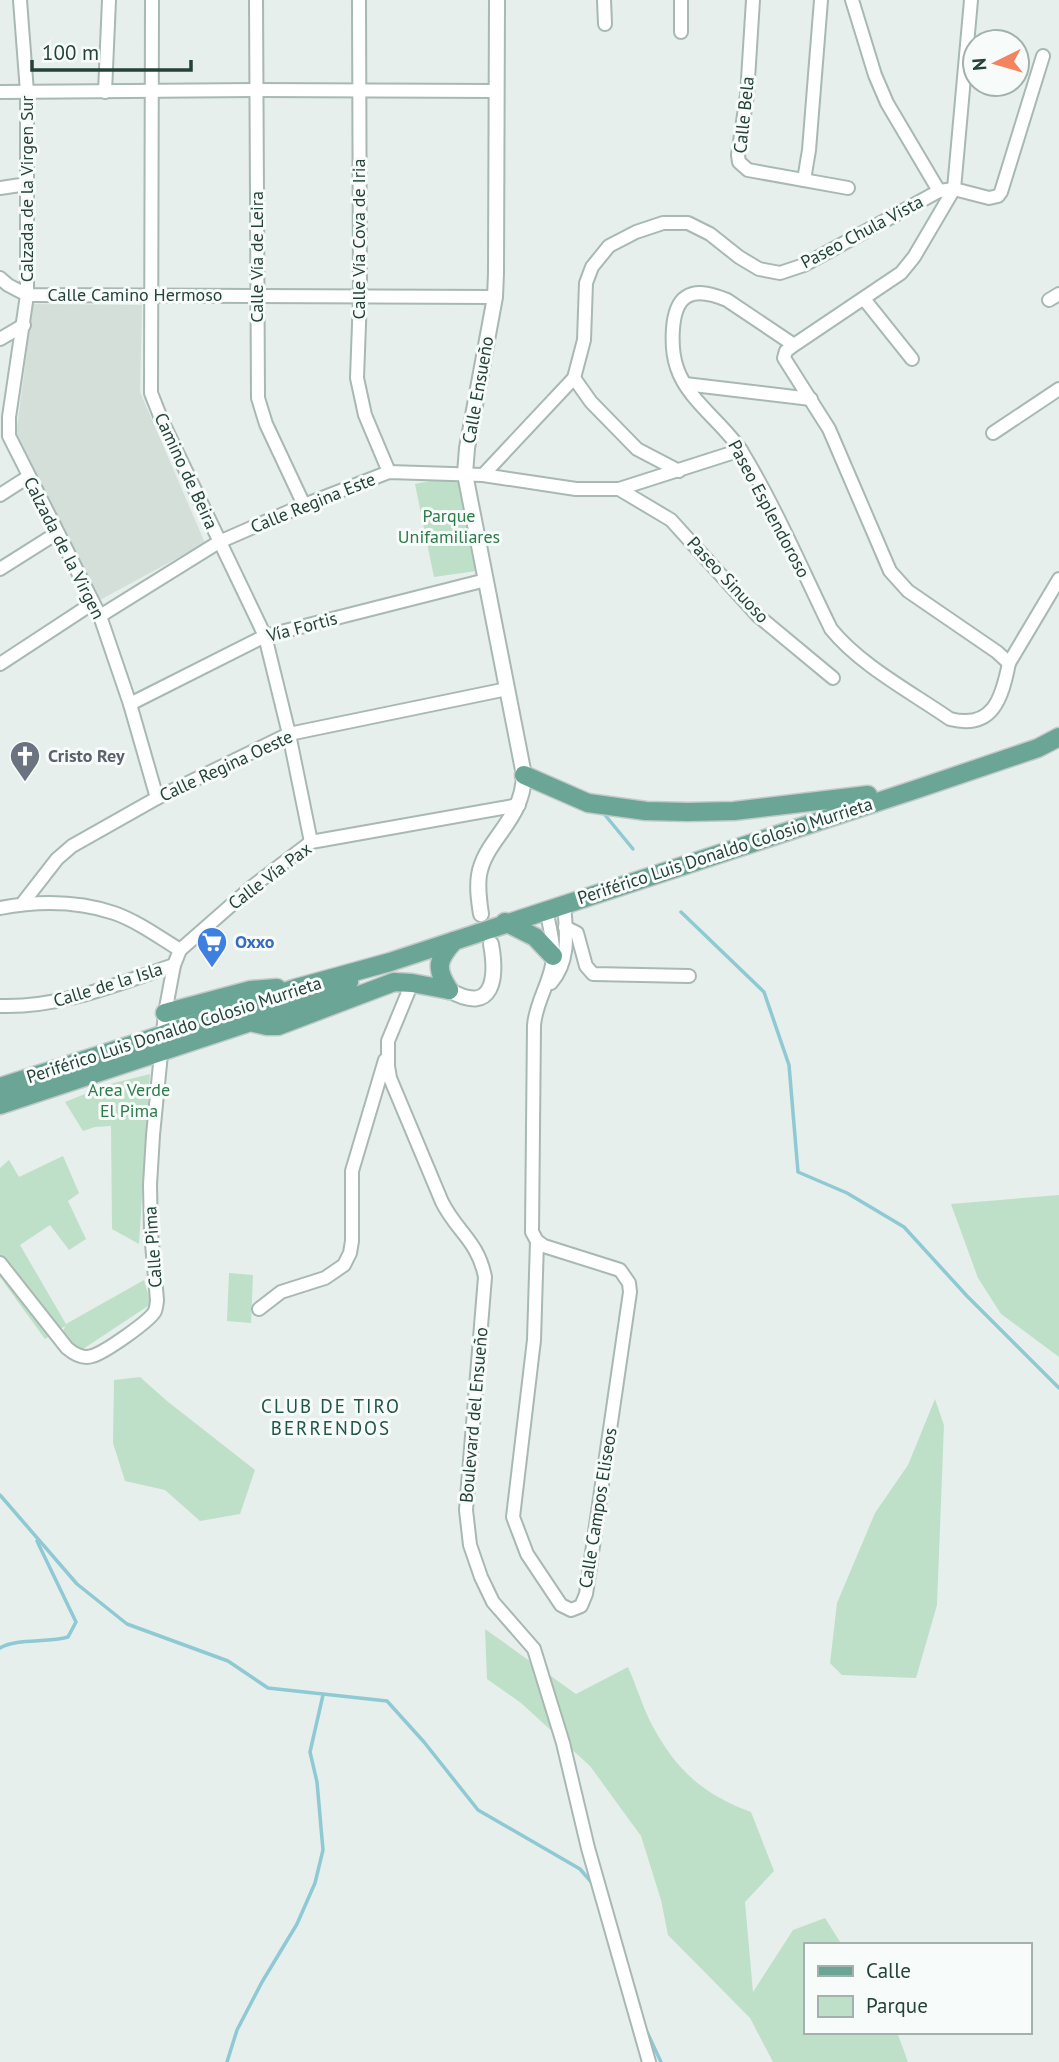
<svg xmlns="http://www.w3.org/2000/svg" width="1059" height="2062" font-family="'PT Sans',sans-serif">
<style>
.built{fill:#d4dfda}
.green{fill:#bfe0c8}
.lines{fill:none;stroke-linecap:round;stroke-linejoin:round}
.stream{stroke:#8ec9d4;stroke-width:3.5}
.minor-casing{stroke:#a8b8b2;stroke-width:16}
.tertiary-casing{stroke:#a8b8b2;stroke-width:18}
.primary-casing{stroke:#c2cac8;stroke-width:21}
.minor{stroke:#fff;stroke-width:12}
.tertiary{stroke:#fff;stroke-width:14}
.primary{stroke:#6aa596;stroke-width:18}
.labels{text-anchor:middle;stroke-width:6;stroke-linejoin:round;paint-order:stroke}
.street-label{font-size:18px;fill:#24423a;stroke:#f7fbf9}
.park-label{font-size:18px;fill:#2d7a4b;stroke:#f7fbf9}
.worship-label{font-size:18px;font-weight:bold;fill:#5b616d;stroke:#f7fbf9;text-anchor:start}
.shop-label{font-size:18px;font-weight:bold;fill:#366cbe;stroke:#f7fbf9;text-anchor:start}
.neighbourhood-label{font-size:19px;letter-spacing:2px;fill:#1f5548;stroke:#f7fbf9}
</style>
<rect width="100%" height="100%" fill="#e6efeb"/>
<!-- built -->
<polygon class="built" points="33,304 142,305 140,392 205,543 100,600 16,435"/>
<!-- green -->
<g class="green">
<polygon points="465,474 483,570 434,577 415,484"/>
<polygon points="150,1074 139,1244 112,1229 111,1126 95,1127 83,1131 65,1102 110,1084"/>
<polygon points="63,1156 79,1193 68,1201 86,1239 69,1250 50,1225 20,1245 66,1324 144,1280 151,1304 77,1353 63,1331 65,1326 45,1339 0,1277 0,1168 9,1160 19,1177"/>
<polygon points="1059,1195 1059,1357 1001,1314 978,1278 951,1204"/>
<polygon points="229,1273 253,1275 251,1323 227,1321"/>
<polygon points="140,1377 167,1401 255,1470 240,1514 200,1521 165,1490 125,1481 113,1443 114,1380"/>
<polygon points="935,1399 944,1425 937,1605 916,1678 842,1675 830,1663 837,1603 875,1513 908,1465"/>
<path d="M 485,1629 L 576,1694 L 628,1667 C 636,1685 642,1705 651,1723 C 675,1769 702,1794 751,1812 L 774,1871 L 745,1902 L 753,1992 L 793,1930 L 825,1918 L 842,1945 L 805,1945 L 805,2006 L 802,2008 L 805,2008 L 805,2032 L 897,2032 L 908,2062 L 773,2062 L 750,2018 L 668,1935 L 661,1900 L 641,1836 L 590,1766 L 521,1703 L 487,1679 Z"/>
</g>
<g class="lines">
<!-- stream -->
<g class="stream">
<polyline points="605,815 633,849"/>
<polyline points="681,912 764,992 789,1065 798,1172 847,1193 904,1227 967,1296 1059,1388"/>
<polyline points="0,1495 77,1584 127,1624 228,1661 268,1688 387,1701 424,1742 478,1810 580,1869 593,1884"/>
<path d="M 0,1648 C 16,1638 48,1643 68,1637 L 76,1622 L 37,1541"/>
<polyline points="627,1965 640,2008"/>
<polyline points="647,2032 661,2062"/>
<polyline points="227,2062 237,2030 262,1982 297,1924 315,1883 323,1850 317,1782 310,1752 323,1695"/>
</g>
<!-- minor casing -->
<g class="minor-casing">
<g id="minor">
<polyline points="20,0 27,92 27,295 9,417 9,436 100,616 130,704 157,798"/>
<polyline points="152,0 151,393 162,421 265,636 289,734 311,842"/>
<polyline points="256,0 258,398 266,424 304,505"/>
<polyline points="359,0 360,297 357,378 365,415 389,472"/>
<polyline points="604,0 605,24"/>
<polyline points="753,0 747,95 738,155 739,162 748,170 848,188"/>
<polyline points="852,0 875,75 887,103 939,191"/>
<polyline points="681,32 681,0"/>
<polyline points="0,92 256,90 496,91"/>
<polyline points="105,92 109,0"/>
<polyline points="804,180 809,150 821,0"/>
<polyline points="0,188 27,184"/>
<polyline points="0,278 8,285 27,295 495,297"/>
<polyline points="864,299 912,359"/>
<polyline points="1049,300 1059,294"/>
<polyline points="0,339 24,325"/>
<path d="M 794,345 L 727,300 C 715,295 698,289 686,297 C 669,308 671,351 677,368 C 688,401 724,423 742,452 C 776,508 802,570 831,629 C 860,665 911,692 950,719 C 993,730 1002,698 1009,663 L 997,652 L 908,591 L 890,571 L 829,429 L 784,358 L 786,351 L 794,345 L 901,273 L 914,257 L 954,189 L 971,0"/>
<polyline points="574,378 591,402 637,449 679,471"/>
<polyline points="685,384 811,399"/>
<polyline points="993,433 1059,389"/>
<polyline points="483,475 574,378 584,340 586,283 592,267 609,246 636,232 663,223 688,223 710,234 739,257 759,269 780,273 804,265 939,191 954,189 989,198 998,196 1001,192 1043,56"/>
<polyline points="619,489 741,450"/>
<polyline points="0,495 28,477"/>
<polyline points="0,569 57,533"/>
<polyline points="100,616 219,542 304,505 389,472 483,475 576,489 619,489 671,520 757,615 833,678"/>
<polyline points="1009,663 1059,579"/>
<polyline points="0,664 93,603"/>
<polyline points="130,704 265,636 486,580"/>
<polyline points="22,904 57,859 72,846 157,798 289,734 507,689"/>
<path d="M 0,908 C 37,901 78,901 114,913 C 137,921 159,937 180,950"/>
<polyline points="565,927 577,933 586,966 593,974 689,976"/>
<path d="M 412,983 L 388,1041 L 388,1066 L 390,1078 L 442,1202 C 457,1232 478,1241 485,1277 L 466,1510 L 470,1545 L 481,1577 L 493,1602 L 534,1649 L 563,1743 L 588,1848 L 649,2062"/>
<path d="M 551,983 C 571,960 566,931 564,903"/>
<path d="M 0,1006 C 60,1008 118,984 174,965"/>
<path d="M 537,1241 L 534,1340 L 513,1517 L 527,1554 L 561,1605 L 571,1610 L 581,1606 L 586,1594 L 630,1292 L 629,1283 L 620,1270 L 544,1246 L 537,1241 L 532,1232 L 534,1025 C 536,1003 548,986 552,965 C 556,948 549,926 546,909"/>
<path d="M 0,1263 L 67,1348 C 74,1354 83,1359 92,1356 C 104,1353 150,1321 155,1311 C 156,1309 157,1301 157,1300 L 151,1232 L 150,1185 L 153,1135 L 165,1013 L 174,965 L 180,950 L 253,886 L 311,842 L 519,805"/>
<polyline points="259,1309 281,1292 325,1278 344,1265 350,1253 352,1241 352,1171 385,1060"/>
</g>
</g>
<!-- tertiary casing -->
<g class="tertiary-casing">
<g id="tertiary">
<path d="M 481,914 C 479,901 477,888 479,875 C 485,839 523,821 524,775 L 465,474 L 467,448 L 495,297 L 496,273 L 497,0"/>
<path d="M 449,990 C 494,1016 497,977 491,944"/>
</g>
</g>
<!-- primary casing -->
<g class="primary-casing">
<g id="primary">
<polyline points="524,775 588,803 646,811 688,812 734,811 868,795"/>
<polyline points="505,922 535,937 553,956"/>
<path d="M 449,990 C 435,968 437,960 454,941"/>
<polyline points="165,1013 251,990 277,988"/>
<polyline points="254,1023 267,1026 278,1026 394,982 412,983 449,990"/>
<polyline points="0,1087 162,1035 296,988 390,962 917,789 1038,748 1059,737"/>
<polyline points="0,1105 302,1005 349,982"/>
</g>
</g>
<!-- minor -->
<use href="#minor" class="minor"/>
<!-- tertiary -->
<use href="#tertiary" class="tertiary"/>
<!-- primary -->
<use href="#primary" class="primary"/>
</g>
<!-- icons -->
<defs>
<g id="church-pin" transform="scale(1.575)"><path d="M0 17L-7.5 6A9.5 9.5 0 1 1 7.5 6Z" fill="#6b7280" stroke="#f7fbf9"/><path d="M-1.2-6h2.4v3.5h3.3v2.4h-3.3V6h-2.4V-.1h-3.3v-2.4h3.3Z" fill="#fff"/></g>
<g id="supermarket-pin" transform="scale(1.575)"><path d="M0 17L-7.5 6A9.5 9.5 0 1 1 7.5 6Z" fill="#3f7fe0" stroke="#f7fbf9"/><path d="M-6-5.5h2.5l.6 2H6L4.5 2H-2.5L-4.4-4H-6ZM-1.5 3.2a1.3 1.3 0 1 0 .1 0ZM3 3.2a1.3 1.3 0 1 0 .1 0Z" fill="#fff"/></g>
</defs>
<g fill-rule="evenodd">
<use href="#church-pin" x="25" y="756"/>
<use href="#supermarket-pin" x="212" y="942"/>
</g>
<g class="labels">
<!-- street labels -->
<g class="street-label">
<text transform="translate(744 115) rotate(-84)" y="6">Calle Bela</text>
<text transform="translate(27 189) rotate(-90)" y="6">Calzada de la Virgen Sur</text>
<text transform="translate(862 232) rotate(-28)" y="6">Paseo Chula Vista</text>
<text transform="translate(359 239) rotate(-90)" y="6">Calle Vía Cova de Iria</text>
<text transform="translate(257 257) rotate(-90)" y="6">Calle Vía de Leira</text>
<text x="135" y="301">Calle Camino Hermoso</text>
<text transform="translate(478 390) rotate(-80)" y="6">Calle Ensueño</text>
<text transform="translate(186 471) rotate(65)" y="6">Camino de Beira</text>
<text transform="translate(313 503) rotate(-22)" y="6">Calle Regina Este</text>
<text transform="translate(769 509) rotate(62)" y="6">Paseo Esplendoroso</text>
<text transform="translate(64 548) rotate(63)" y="6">Calzada de la Virgen</text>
<text transform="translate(728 580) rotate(47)" y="6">Paseo Sinuoso</text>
<text transform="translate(302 627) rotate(-15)" y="6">Vía Fortis</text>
<text transform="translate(226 766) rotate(-25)" y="6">Calle Regina Oeste</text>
<text transform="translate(725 851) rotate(-18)" y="6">Periférico Luis Donaldo Colosio Murrieta</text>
<text transform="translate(270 876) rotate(-37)" y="6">Calle Vía Pax</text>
<text transform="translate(108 985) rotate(-17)" y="6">Calle de la Isla</text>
<text transform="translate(174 1030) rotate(-18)" y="6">Periférico Luis Donaldo Colosio Murrieta</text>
<text transform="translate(153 1247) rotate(-94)" y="6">Calle Pima</text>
<text transform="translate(474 1415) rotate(-85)" y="6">Boulevard del Ensueño</text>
<text transform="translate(598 1508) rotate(-81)" y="6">Calle Campos Eliseos</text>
</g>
<!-- park labels -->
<g class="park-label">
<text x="449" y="522">Parque<tspan x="449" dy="21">Unifamiliares</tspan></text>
<text x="129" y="1096">Area Verde<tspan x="129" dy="21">El Pima</tspan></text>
</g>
<!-- worship labels -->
<g class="worship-label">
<text x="48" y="762">Cristo Rey</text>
</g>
<!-- shop labels -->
<g class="shop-label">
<text x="235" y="948">Oxxo</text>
</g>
<!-- neighbourhood labels -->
<g class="neighbourhood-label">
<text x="331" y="1413">CLUB DE TIRO<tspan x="331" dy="22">BERRENDOS</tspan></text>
</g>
</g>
<!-- legend -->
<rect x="804" y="1943" width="228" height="91" fill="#f7fbf9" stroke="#a3b1ad" stroke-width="2"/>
<rect x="818" y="1966" width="35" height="10" fill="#6aa596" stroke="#a3b1ad" stroke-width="2"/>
<text x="866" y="1978" font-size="21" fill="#24423a">Calle</text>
<rect x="818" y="1996" width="35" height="21" fill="#bfe0c8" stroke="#a3b1ad" stroke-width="2"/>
<text x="866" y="2013" font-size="21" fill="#24423a">Parque</text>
<!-- north arrow -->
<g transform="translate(996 63) rotate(265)"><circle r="33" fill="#f7fbf9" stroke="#a3b1ad" stroke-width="2"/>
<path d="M0-5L12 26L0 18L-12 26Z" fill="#f4845f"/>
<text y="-10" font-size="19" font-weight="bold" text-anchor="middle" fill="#24423a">N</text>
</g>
<!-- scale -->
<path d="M32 60v10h159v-10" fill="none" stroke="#24423a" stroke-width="3.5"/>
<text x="42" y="60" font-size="21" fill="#24423a" stroke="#f7fbf9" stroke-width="5" paint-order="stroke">100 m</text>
</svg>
